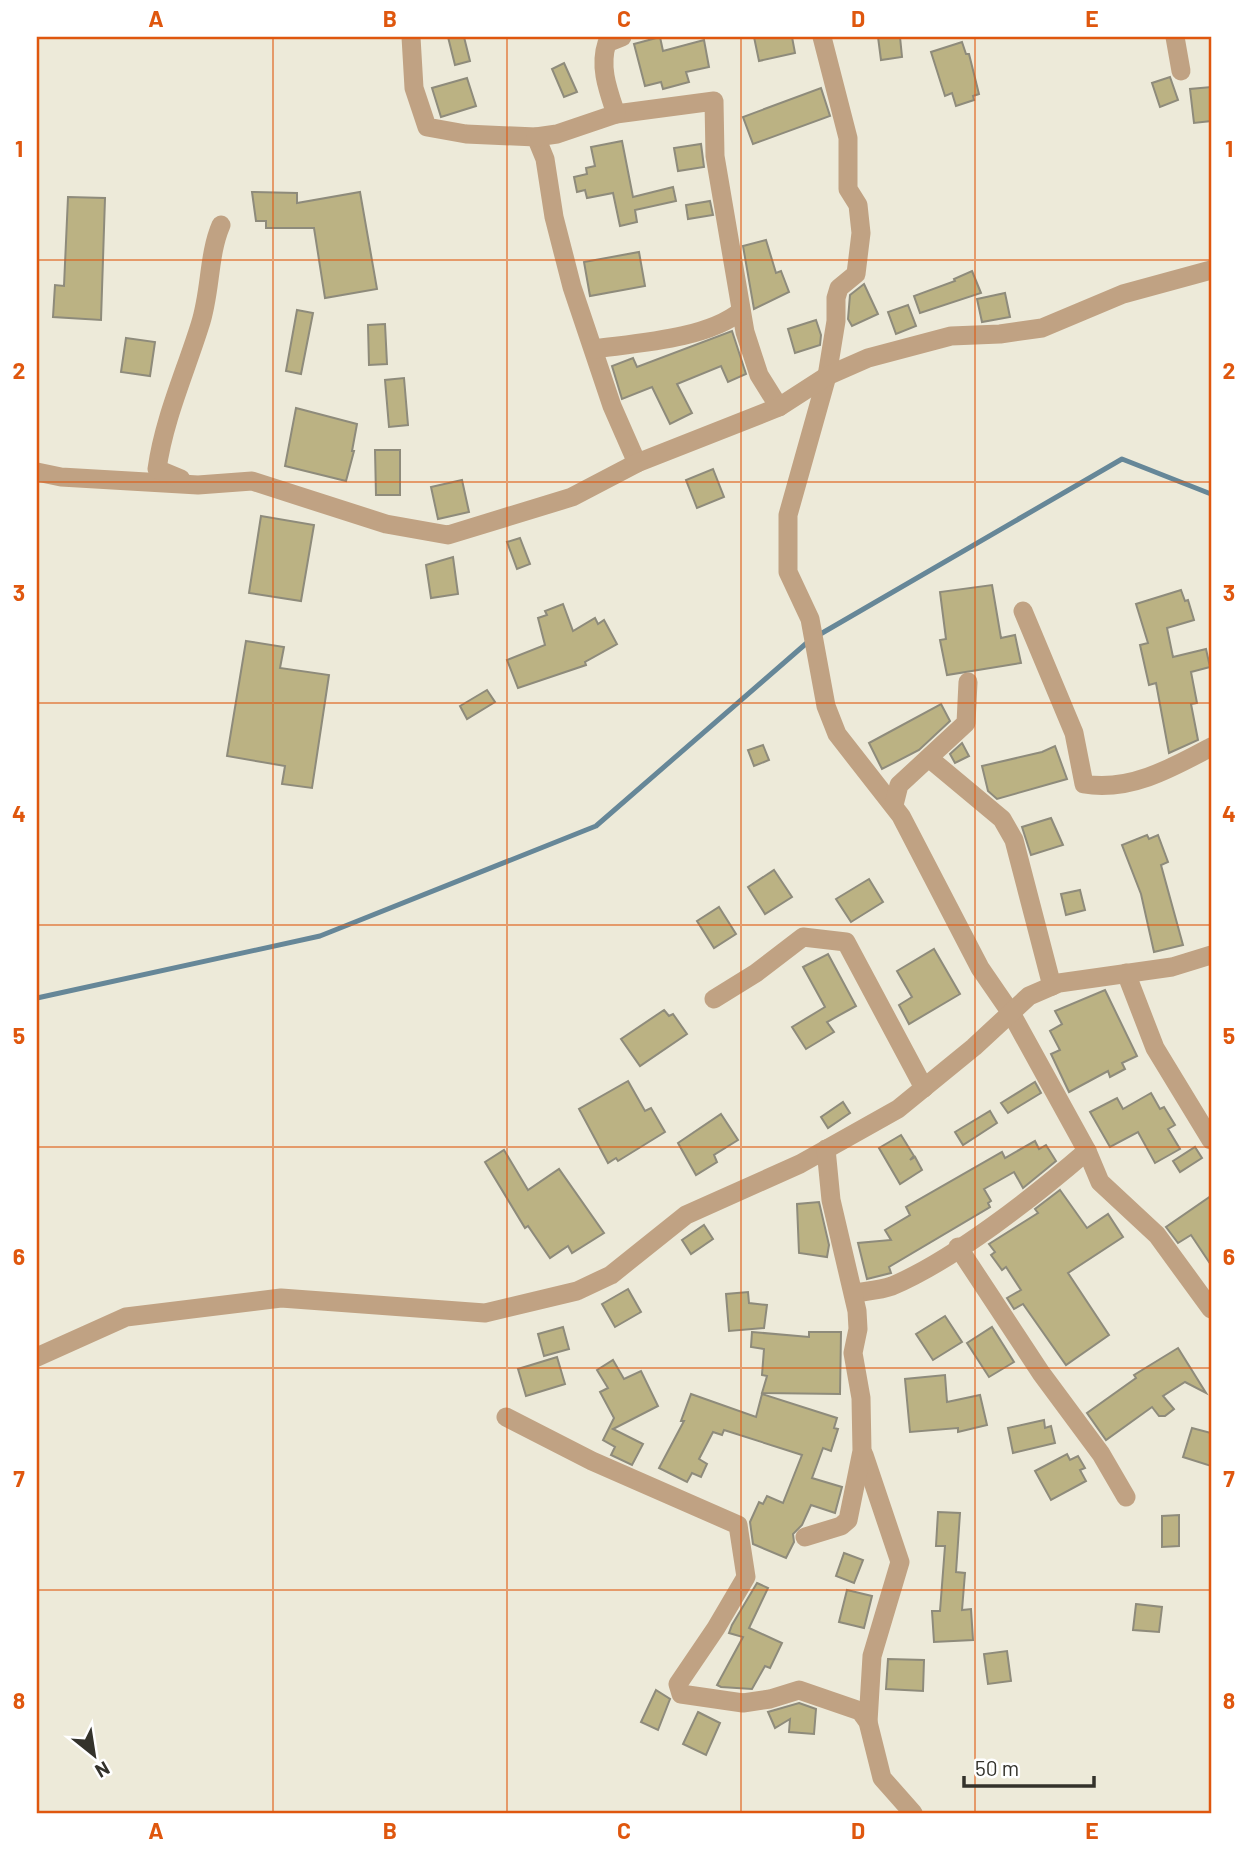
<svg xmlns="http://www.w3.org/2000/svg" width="1248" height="1850" font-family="Barlow,sans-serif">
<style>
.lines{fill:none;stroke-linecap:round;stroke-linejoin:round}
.stream{stroke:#668798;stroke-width:5}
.building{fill:#bbb283;stroke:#8e8b7b;stroke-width:2}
.minor{stroke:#c0a283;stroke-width:19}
.grid{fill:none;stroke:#df570e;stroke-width:2;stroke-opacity:0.55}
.neatline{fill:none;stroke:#df570e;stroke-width:2.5}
.grid-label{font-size:23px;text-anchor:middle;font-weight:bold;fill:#df570e}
</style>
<rect width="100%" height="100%" fill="#edead9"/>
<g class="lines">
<!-- stream -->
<g class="stream">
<polyline points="817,636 1122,459 1211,494"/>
<polyline points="37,998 320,936 596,826 809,641"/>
</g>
</g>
<!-- building -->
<g class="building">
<polygon points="448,37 464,37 470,61 455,65"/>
<polygon points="660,37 663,51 704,40 709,67 686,72 689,82 663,89 661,82 645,86 634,44"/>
<polygon points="754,37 792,37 795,53 759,61"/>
<polygon points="878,37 900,37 902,57 881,60"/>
<polygon points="962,42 966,54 969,54 979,94 973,96 974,100 956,106 952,93 945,96 931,52"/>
<polygon points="564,63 577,92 564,97 552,69"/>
<polygon points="1170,77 1178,100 1160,107 1152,83"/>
<polygon points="467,78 476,106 441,117 432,88"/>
<polygon points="1211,87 1211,121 1194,123 1190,89"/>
<polygon points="821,88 830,116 753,144 743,117"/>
<polygon points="622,141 633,197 673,187 676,201 635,210 637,222 620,226 613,193 587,198 585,190 577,192 574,177 587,174 586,168 595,166 591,147"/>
<polygon points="701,144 704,167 678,171 674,148"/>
<polygon points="252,192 297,193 297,203 360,192 377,289 325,298 314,228 266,228 266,221 256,221"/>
<polygon points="68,197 105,198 101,320 53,317 55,285 64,286"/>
<polygon points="710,201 713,215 688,219 686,205"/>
<polygon points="766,240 776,273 781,271 789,292 754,309 743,246"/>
<polygon points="639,252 645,286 590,296 584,262"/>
<polygon points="972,271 981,293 920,313 914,296 955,281 954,279"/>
<polygon points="864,284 878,314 852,326 848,319 850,295"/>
<polygon points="1005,293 1010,317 982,322 977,299"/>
<polygon points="908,305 916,326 896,334 888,312"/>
<polygon points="297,310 313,313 301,374 286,371"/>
<polygon points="816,320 821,335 820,345 795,353 788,329"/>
<polygon points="385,324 387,364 369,365 368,325"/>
<polygon points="732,331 746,374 728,382 721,366 677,384 692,413 670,424 652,387 622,399 612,366 633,358 637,367"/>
<polygon points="126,338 155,342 150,376 121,372"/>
<polygon points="404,378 408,425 389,427 385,380"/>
<polygon points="296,408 357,424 352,451 354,451 346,481 285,466"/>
<polygon points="375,450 400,450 400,495 376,495"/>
<polygon points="713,469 724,497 697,508 686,480"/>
<polygon points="462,480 469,512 438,519 431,487"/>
<polygon points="261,516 314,525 301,601 249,593"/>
<polygon points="520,538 530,564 517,569 507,542"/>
<polygon points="453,557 458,594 431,598 426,565"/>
<polygon points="992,585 1001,638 1015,635 1021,663 947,675 940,640 946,639 940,592"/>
<polygon points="1181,590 1185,601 1188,600 1194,620 1167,628 1173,657 1206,649 1210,667 1191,672 1197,703 1191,704 1198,740 1169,753 1156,683 1149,685 1140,645 1148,643 1136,604"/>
<polygon points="563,604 573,631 595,618 598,624 604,620 617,644 585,662 586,665 518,688 507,660 545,645 538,618 547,615 545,611"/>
<polygon points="246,641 284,647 280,668 329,675 312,788 282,784 285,766 227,756"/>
<polygon points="487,690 495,702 467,719 460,706"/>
<polygon points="941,704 950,721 919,750 882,769 869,743"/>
<polygon points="962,743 969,756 955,763 950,754"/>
<polygon points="763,745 769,760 754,766 748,750"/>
<polygon points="1055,746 1067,779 997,799 988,791 982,766 1042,752"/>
<polygon points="1051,818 1063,845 1031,855 1022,827"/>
<polygon points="1147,835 1149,839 1158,835 1168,862 1161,865 1183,945 1154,952 1141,894 1122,845"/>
<polygon points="774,870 792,897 765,914 748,887"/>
<polygon points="869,879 883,902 851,922 836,899"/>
<polygon points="1080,890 1085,910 1066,915 1061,894"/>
<polygon points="719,907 736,934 714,948 697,921"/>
<polygon points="934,949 960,994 909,1024 899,1005 912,997 897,971"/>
<polygon points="828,954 856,1006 827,1022 834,1032 806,1049 792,1027 825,1007 803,967"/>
<polygon points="1105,990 1137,1056 1122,1063 1125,1069 1110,1077 1108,1071 1069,1092 1051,1054 1060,1050 1050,1031 1062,1024 1055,1011"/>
<polygon points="664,1010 669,1016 673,1014 687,1034 640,1066 621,1039"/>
<polygon points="628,1081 645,1111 651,1108 665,1132 618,1161 616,1158 608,1163 579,1109"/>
<polygon points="1035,1082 1041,1093 1008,1113 1001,1103"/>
<polygon points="1151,1093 1160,1109 1164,1107 1175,1125 1168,1129 1180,1149 1155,1163 1138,1132 1110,1147 1090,1112 1117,1098 1123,1109"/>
<polygon points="843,1102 850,1113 828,1128 821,1117"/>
<polygon points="990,1111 997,1123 963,1145 955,1132"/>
<polygon points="721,1114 738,1140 714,1155 717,1162 696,1175 678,1143"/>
<polygon points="901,1135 914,1156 910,1160 915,1157 922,1170 900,1184 879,1148"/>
<polygon points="1035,1141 1039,1149 1046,1145 1056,1161 1023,1188 1014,1172 984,1189 991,1201 988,1203 990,1207 889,1267 891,1273 867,1279 858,1243 891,1240 885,1230 910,1215 906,1207 1002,1152 1005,1158"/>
<polygon points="1195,1147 1202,1158 1180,1172 1173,1161"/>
<polygon points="504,1150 528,1190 559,1169 604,1233 572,1253 568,1246 550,1258 528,1226 525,1228 485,1162"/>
<polygon points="1060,1190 1087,1228 1108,1214 1123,1237 1068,1273 1109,1335 1066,1365 1023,1304 1014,1309 1007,1298 1021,1290 1006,1267 1002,1270 991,1255 995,1252 989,1244 1038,1213 1035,1209"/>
<polygon points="1211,1196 1211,1265 1191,1235 1178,1243 1166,1227"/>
<polygon points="819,1202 829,1245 827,1257 799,1253 797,1204"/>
<polygon points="704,1225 713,1239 691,1254 682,1240"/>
<polygon points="628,1289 641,1312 615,1327 602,1304"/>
<polygon points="748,1292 749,1303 767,1305 764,1328 729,1331 726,1294"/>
<polygon points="945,1316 962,1342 933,1360 916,1334"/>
<polygon points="563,1327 569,1349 544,1356 538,1334"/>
<polygon points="992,1327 1014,1362 989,1377 967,1343"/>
<polygon points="752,1332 809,1337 809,1332 841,1332 840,1394 762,1393 767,1376 762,1375 764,1349 751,1347"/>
<polygon points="1178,1348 1206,1393 1185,1382 1163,1396 1174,1409 1165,1416 1159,1416 1152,1407 1106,1440 1087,1413 1136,1378 1134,1375"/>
<polygon points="557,1357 565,1384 526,1396 518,1369"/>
<polygon points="613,1360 624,1379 641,1371 658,1406 613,1429 643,1444 632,1465 611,1455 615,1447 603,1440 614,1418 600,1392 608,1388 597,1370"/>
<polygon points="945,1375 947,1402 980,1395 987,1425 958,1432 958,1428 910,1432 905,1379"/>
<polygon points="691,1394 756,1417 762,1394 837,1418 834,1428 838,1429 831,1451 823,1448 812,1478 842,1487 835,1513 811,1505 802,1525 793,1534 794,1542 786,1558 753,1544 750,1522 759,1502 763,1504 767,1496 783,1503 802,1455 724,1430 722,1435 713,1432 699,1459 707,1464 701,1477 692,1473 687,1482 659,1468 684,1421 681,1421"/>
<polygon points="1044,1420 1045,1428 1051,1426 1055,1443 1013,1453 1008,1428"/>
<polygon points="1192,1428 1211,1433 1211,1466 1183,1457"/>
<polygon points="1067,1454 1070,1460 1078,1456 1085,1468 1080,1470 1086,1481 1051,1500 1035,1471"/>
<polygon points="938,1512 960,1513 956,1572 965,1573 962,1610 971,1609 973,1640 934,1642 932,1611 940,1611 945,1546 936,1546"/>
<polygon points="1179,1515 1179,1546 1162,1547 1162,1516"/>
<polygon points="844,1553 863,1560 854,1583 836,1576"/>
<polygon points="757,1583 768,1588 749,1628 782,1643 770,1668 765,1666 752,1689 721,1687 717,1685 743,1637 729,1633 732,1625"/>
<polygon points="847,1590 872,1596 864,1628 839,1622"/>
<polygon points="1136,1604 1162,1607 1159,1632 1133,1630"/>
<polygon points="1007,1651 1011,1681 988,1684 984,1654"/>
<polygon points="888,1659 924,1660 923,1691 886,1689"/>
<polygon points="656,1690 670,1699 658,1730 641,1722"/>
<polygon points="799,1703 816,1709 814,1734 789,1732 790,1719 775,1728 772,1721 768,1712"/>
<polygon points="698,1712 720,1723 706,1755 683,1744"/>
</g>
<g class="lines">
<!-- minor -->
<g class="minor">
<polyline points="411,37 414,88 427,127 466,134 536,137 545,159 554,217 572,287 612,406 637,463"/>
<polyline points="822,37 848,138 848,189 858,205 861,233 856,274 839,288 836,298 836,321 827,376 788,515 788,572 810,619 826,706 837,734 901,816 980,968 1011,1013 1087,1151 1100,1182 1157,1235 1211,1309"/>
<polyline points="1175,37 1181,71"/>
<polyline points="616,114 714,101 715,156 745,332 759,375 779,407"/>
<path d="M 536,137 L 557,134 L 616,114 C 608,90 599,67 607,43 L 622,37"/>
<path d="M 594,349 C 637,343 707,339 741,311"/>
<polyline points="37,472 61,477 198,485 252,481 386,524 448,535 572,497 637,463 779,407 827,376 868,358 951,336 1000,334 1042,328 1123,294 1211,270"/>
<path d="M 181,479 L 157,469 C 164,419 185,373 200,325 C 211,292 208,255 221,225"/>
<path d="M 1023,611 L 1074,733 L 1084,784 C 1129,792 1172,768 1211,747"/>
<polyline points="930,759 1002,819 1014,840 1052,986"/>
<polyline points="894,805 899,785 966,723 968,682"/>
<polyline points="1126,973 1155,1048 1211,1140"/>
<polyline points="714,999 756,973 803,937 846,942 924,1088"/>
<polyline points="958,1247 1041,1373 1101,1454 1126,1497"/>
<path d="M 855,1293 C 867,1291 881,1290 892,1286 C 954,1260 1036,1195 1087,1151"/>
<polyline points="37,1357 126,1317 281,1298 485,1313 577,1291 611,1275 686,1215 800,1164 898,1109 974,1047 1029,996 1059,983 1172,967 1211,955"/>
<polyline points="506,1417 592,1461 738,1525 746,1577 716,1628 678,1684 681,1694 743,1703 770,1699 799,1690 860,1711 868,1722 882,1778 913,1813"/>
<polyline points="864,1455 900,1562 872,1656 868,1722"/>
<polyline points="805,1537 841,1526 848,1520 862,1451 861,1398 853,1353 858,1329 857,1311 831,1200 826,1149"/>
</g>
</g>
<!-- grid -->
<path class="grid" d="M 273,37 L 273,1813M 507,37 L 507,1813M 741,37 L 741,1813M 975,37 L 975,1813M 37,260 L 1211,260M 37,482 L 1211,482M 37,703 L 1211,703M 37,925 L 1211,925M 37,1147 L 1211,1147M 37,1368 L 1211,1368M 37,1590 L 1211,1590"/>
<!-- border -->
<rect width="1248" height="1850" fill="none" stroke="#ffffff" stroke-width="77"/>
<!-- north arrow -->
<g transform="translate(94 1755) rotate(150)" stroke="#ffffff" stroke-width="5" paint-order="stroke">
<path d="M0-5L12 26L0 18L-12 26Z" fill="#33322b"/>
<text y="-10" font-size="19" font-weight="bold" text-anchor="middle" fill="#33322b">N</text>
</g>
<!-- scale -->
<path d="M964 1776v10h130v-10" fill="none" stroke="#33322b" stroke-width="3.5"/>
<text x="975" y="1776" font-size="21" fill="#33322b" stroke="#ffffff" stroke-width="5" paint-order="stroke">50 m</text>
<rect x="38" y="38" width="1172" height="1774" class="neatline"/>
<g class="grid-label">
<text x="156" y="27">A</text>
<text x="390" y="27">B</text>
<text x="624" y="27">C</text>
<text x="858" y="27">D</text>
<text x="1092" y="27">E</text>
<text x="19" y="157">1</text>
<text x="1229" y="157">1</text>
<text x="19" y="379">2</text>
<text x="1229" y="379">2</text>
<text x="19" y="601">3</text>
<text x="1229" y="601">3</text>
<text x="19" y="822">4</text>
<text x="1229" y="822">4</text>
<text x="19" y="1044">5</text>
<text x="1229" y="1044">5</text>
<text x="19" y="1265">6</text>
<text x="1229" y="1265">6</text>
<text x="19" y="1487">7</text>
<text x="1229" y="1487">7</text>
<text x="19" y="1709">8</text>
<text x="1229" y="1709">8</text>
<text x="156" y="1839">A</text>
<text x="390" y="1839">B</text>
<text x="624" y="1839">C</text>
<text x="858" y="1839">D</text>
<text x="1092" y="1839">E</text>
</g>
</svg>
